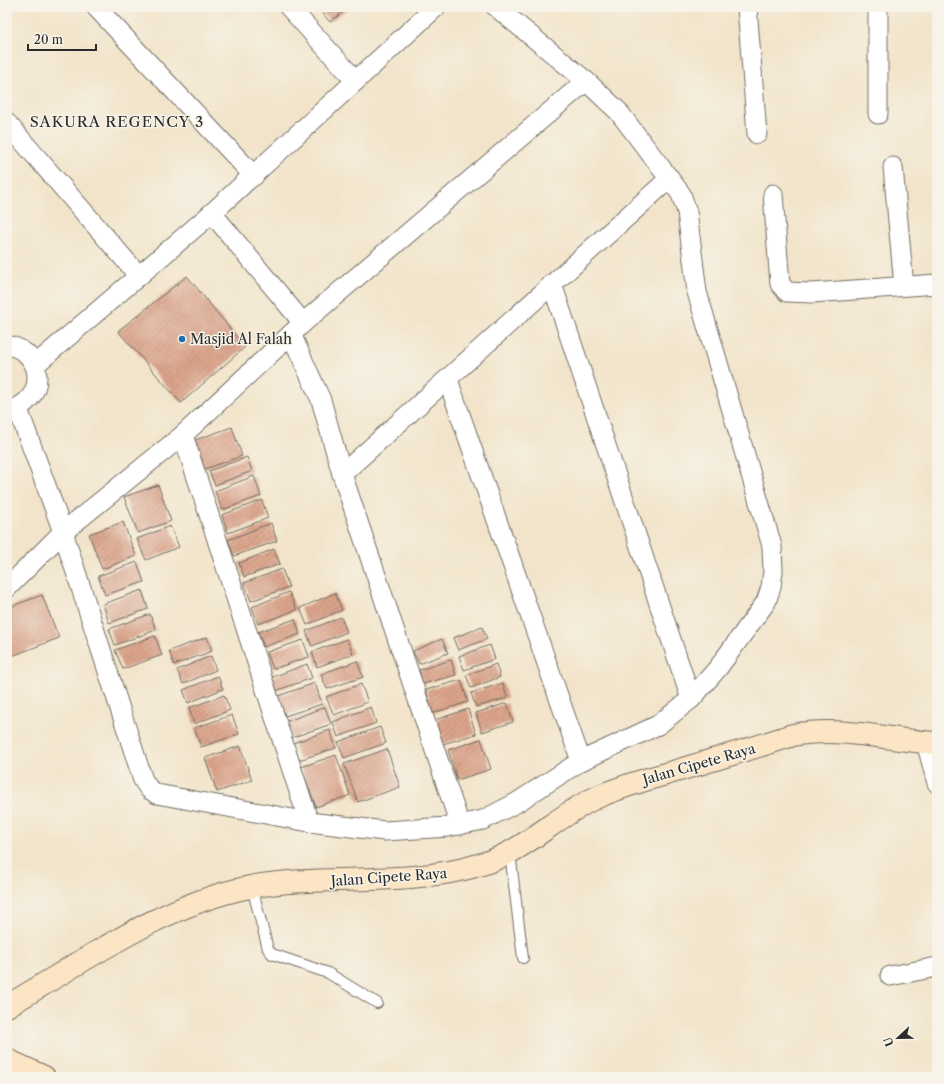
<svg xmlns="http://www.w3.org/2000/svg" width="944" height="1084" font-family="'Libre Caslon Text',serif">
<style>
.building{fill:url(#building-hatch)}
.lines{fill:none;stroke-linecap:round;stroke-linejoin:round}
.service-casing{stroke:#716c63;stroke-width:12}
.minor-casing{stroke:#716c63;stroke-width:21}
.secondary-casing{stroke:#716c63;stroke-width:24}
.service{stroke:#fff;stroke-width:10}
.minor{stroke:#fff;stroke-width:19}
.secondary{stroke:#fce5c4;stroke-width:22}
.poi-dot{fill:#1f6fb2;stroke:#f7f3e8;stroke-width:1.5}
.labels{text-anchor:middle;stroke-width:3;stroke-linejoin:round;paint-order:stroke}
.poi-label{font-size:14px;fill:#2b2b2b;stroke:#f7f3e8;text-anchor:start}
.street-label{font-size:14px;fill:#2b2b2b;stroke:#f7f3e8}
.neighbourhood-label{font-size:15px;letter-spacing:1px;fill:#2b2b2b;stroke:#f7f3e8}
</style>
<defs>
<pattern id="building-hatch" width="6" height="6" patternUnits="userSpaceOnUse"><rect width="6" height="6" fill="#dca48b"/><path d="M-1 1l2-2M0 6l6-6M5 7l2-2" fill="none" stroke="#b38672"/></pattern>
</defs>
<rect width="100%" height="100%" fill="#f7f3e8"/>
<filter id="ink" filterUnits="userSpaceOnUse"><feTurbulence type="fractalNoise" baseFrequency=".025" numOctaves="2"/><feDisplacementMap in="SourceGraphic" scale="8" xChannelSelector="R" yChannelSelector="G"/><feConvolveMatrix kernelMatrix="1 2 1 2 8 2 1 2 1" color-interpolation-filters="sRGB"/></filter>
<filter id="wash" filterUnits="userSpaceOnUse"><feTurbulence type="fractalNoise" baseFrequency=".012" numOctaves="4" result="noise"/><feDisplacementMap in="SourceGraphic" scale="16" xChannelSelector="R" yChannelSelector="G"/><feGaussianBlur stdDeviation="0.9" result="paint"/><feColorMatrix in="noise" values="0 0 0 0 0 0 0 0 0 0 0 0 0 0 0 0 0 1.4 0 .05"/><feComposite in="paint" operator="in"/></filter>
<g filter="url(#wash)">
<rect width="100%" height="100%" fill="#f2e4ca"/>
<g id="blocks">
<!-- building -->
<g class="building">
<polygon points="321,7 350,7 330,22 319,9"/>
<polygon points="187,276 245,347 181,403 118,331"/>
<polygon points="232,427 242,456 205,469 195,440"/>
<polygon points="247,457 252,471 215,485 209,471"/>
<polygon points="254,476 261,496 222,510 215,491"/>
<polygon points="158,485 171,521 138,533 124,497"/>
<polygon points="262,500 268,518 228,533 222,515"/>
<polygon points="123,522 136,556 102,569 89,534"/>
<polygon points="271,523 277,541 234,556 228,540"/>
<polygon points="170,526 179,547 146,560 137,539"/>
<polygon points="274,549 280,564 244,577 239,563"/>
<polygon points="137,562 144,582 105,595 98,576"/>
<polygon points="282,569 289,587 251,601 244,583"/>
<polygon points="142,590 148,609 109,623 103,604"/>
<polygon points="289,592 297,610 258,624 252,607"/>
<polygon points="335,593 342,610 307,625 300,608"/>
<polygon points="42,595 59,638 9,657 7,651 7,608"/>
<polygon points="150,614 156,630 115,645 109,629"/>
<polygon points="341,617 347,632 312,646 306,631"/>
<polygon points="295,619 300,634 264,647 258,632"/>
<polygon points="482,627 487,639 458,650 453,638"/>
<polygon points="155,636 162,655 123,669 115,650"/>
<polygon points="207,637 212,651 174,665 169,651"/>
<polygon points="347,639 353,654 317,667 312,652"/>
<polygon points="442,639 448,653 419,664 413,651"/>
<polygon points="303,640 309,657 273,669 267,652"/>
<polygon points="490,645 495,659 464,670 459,656"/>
<polygon points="211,656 216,670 183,684 177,670"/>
<polygon points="451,660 456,675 423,684 419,670"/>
<polygon points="357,661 363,677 327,689 321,674"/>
<polygon points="307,664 312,678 275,691 270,678"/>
<polygon points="496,664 500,677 471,688 466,675"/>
<polygon points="218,676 223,689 188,703 183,690"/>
<polygon points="461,680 468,702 433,713 426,690"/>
<polygon points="315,683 322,704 285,716 278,696"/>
<polygon points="503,683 507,698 476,707 471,693"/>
<polygon points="361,684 368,702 334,715 326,697"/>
<polygon points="224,695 230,710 194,724 189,708"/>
<polygon points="507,703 513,722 482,732 476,713"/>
<polygon points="325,707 331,724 291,738 285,722"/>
<polygon points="371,707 376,723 338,737 333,722"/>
<polygon points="468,709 476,734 443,744 435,720"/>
<polygon points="232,715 239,734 201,747 194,728"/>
<polygon points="380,727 386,743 344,758 338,742"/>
<polygon points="330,730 336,748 299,760 293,743"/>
<polygon points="481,739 491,769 457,780 448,750"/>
<polygon points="240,746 252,780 217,792 205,758"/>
<polygon points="387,749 400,787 358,802 344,764"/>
<polygon points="336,755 350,795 316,807 301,767"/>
</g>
</g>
</g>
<g filter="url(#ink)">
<use href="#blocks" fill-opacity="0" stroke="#716c63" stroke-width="1"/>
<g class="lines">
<!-- service casing -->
<g class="service-casing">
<g id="service">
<polyline points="510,853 523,958"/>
<polyline points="252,887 268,949 272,954 328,973 377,1003"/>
</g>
</g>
<!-- minor casing -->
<g class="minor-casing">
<g id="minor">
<polyline points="96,7 254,176"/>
<polyline points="289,7 356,81"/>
<polyline points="747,7 757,134"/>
<polyline points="878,114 878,7"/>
<polyline points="7,123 139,276"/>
<polyline points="893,167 904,286"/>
<polyline points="773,194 780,284 787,292 812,293 937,284"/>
<polyline points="212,213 303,323"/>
<polyline points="552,284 691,699"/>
<polyline points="291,334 321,400 342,474 460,825"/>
<path d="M 7,345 C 47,352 47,403 7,411"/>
<polyline points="35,365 212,213 436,7"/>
<polyline points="448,380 581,761"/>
<polyline points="18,409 63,532 143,780 149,789 157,794 309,822 385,831 448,827 483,820 516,803 581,761 658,725 691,699 718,668 766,602 771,587 773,571 772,546 697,292 687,212 681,194 618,111 586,81 496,7"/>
<polyline points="183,435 309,822"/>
<polyline points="342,474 670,178"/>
<polyline points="7,588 63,532 183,435 303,323 586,81"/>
<polyline points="926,742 937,783"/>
<polyline points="890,976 937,967"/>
</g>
</g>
<!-- secondary casing -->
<g class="secondary-casing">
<g id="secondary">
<path d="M 7,1006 C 83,962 163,904 250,887 C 327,873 406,888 482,864 C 525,851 555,817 595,798 C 621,786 648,779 676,771 C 715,759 754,748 793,735 C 842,726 889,740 937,743"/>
<polyline points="7,1060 44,1077"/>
</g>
</g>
<!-- service -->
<use href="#service" class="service"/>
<!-- minor -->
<use href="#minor" class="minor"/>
<!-- secondary -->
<use href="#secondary" class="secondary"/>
</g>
</g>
<!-- markers -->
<circle class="poi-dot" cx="182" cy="339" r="4"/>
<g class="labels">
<!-- poi labels -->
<g class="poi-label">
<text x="190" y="344">Masjid Al Falah</text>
</g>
<!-- street labels -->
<g class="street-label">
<text transform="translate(699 764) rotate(-16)" y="5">Jalan Cipete Raya</text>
<text transform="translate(389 877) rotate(-4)" y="5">Jalan Cipete Raya</text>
</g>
<!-- neighbourhood labels -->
<g class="neighbourhood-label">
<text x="117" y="127">SAKURA REGENCY 3</text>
</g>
</g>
<!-- margin -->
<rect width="944" height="1084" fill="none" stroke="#f7f3e8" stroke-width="24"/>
<!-- north arrow -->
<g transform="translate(898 1038) rotate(248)" stroke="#f7f3e8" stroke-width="3" paint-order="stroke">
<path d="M0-3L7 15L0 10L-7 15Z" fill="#2b2b2b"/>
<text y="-6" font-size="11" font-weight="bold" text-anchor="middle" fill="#2b2b2b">U</text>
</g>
<!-- scale -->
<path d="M28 44v6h68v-6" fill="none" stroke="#2b2b2b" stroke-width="2"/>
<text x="34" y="44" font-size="12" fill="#2b2b2b" stroke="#f7f3e8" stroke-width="3" paint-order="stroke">20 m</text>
</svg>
